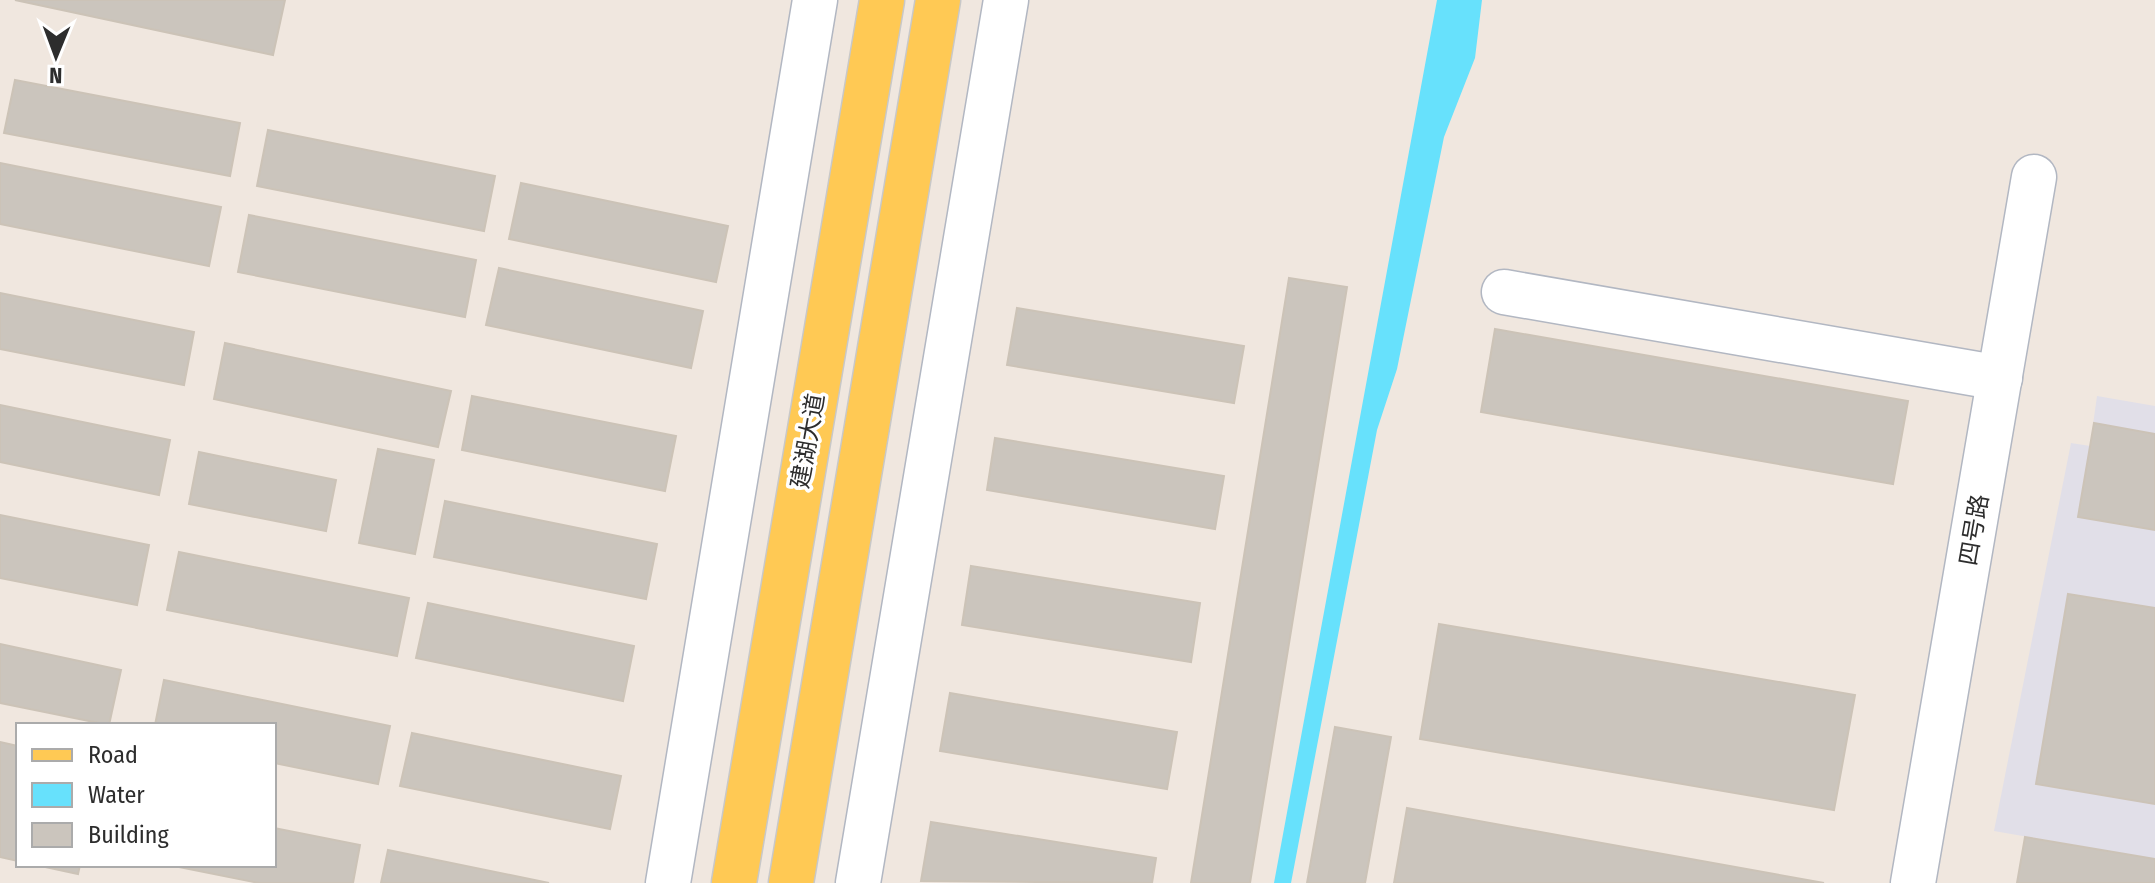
<svg xmlns="http://www.w3.org/2000/svg" width="2155" height="883" font-family="'Fira Sans Condensed','Noto Sans SC',sans-serif">
<style>
.industrial{fill:#e1dfe8}
.water{fill:#67e1fc}
.building{fill:#cbc5bd;stroke:#ccc3b7;stroke-width:2}
.lines{fill:none;stroke-linecap:round;stroke-linejoin:round}
.minor-casing{stroke:#b2b7c2;stroke-width:47}
.major-casing{stroke:#c8c8c8;stroke-width:47}
.minor{stroke:#fff;stroke-width:44}
.major{stroke:#ffc954;stroke-width:44}
.labels{text-anchor:middle;stroke-width:7;stroke-linejoin:round;paint-order:stroke}
.street-label{font-size:24px;fill:#2d2d2d;stroke:#fff}
</style>
<rect width="100%" height="100%" fill="#f0e7df"/>
<!-- industrial -->
<polygon class="industrial" points="2097,396 2155,406 2155,859 1994,831 2071,443 2090,446"/>
<!-- water -->
<polygon class="water" points="1437,0 1482,0 1475,58 1444,137 1397,369 1377,430 1291,883 1274,883"/>
<!-- building -->
<g class="building">
<polygon points="15,0 285,0 273,55"/>
<polygon points="15,80 240,123 230,176 4,133"/>
<polygon points="268,130 495,176 484,231 257,186"/>
<polygon points="0,163 221,207 209,266 0,224"/>
<polygon points="521,183 728,226 716,282 509,239"/>
<polygon points="249,215 476,260 465,317 238,272"/>
<polygon points="499,268 703,311 691,368 486,325"/>
<polygon points="1289,278 1347,287 1250,883 1191,883"/>
<polygon points="0,293 194,332 184,385 0,349"/>
<polygon points="1017,308 1244,346 1234,403 1007,365"/>
<polygon points="1495,329 1908,401 1893,484 1481,412"/>
<polygon points="225,343 451,391 438,447 214,399"/>
<polygon points="472,396 676,436 665,491 462,450"/>
<polygon points="0,405 170,440 159,495 0,462"/>
<polygon points="2094,423 2155,434 2155,530 2078,517"/>
<polygon points="995,438 1224,476 1215,529 987,490"/>
<polygon points="378,449 434,460 415,554 359,543"/>
<polygon points="199,452 336,480 326,531 189,504"/>
<polygon points="445,501 657,544 646,599 434,557"/>
<polygon points="0,515 149,545 137,605 0,578"/>
<polygon points="179,552 409,598 397,656 167,610"/>
<polygon points="971,566 1200,603 1191,662 962,625"/>
<polygon points="2068,594 2155,608 2155,804 2036,784"/>
<polygon points="428,603 634,646 623,701 416,658"/>
<polygon points="1439,624 1855,695 1834,810 1420,739"/>
<polygon points="0,644 121,670 109,725 0,703"/>
<polygon points="164,680 390,726 378,784 274,763 274,725 155,725"/>
<polygon points="950,693 1177,732 1167,789 940,751"/>
<polygon points="1335,727 1391,737 1365,883 1307,883"/>
<polygon points="412,733 621,776 610,829 400,786"/>
<polygon points="0,742 18,746 18,861 0,857"/>
<polygon points="1407,808 1824,883 1394,883"/>
<polygon points="931,822 1156,858 1152,883 921,881"/>
<polygon points="274,828 360,845 353,883 259,883 169,865 274,865"/>
<polygon points="2025,837 2155,859 2155,883 2017,883"/>
<polygon points="388,850 549,883 381,883"/>
<polygon points="36,865 80,865 78,874"/>
</g>
<g class="lines">
<!-- minor casing -->
<g class="minor-casing">
<g id="minor">
<polyline points="1504,292 2000,378"/>
<polyline points="668,883 815,0"/>
<polyline points="858,883 1006,0"/>
<polyline points="1913,883 2034,177"/>
</g>
</g>
<!-- major casing -->
<g class="major-casing">
<g id="major">
<polyline points="734,883 882,0"/>
<polyline points="791,883 938,0"/>
</g>
</g>
<!-- minor -->
<use href="#minor" class="minor"/>
<!-- major -->
<use href="#major" class="major"/>
</g>
<g class="labels">
<!-- street labels -->
<g class="street-label">
<text transform="translate(808 441) rotate(-80)" y="8">建湖大道</text>
<text transform="translate(1974 530) rotate(-80)" y="8">四号路</text>
</g>
</g>
<!-- legend -->
<rect x="16" y="723" width="260" height="144" fill="#ffffff" stroke="#ababab" stroke-width="2"/>
<rect x="32" y="749" width="40" height="12" fill="#ffc954" stroke="#ababab" stroke-width="2"/>
<text x="88" y="763" font-size="24" fill="#2d2d2d">Road</text>
<rect x="32" y="783" width="40" height="24" fill="#67e1fc" stroke="#ababab" stroke-width="2"/>
<text x="88" y="803" font-size="24" fill="#2d2d2d">Water</text>
<rect x="32" y="823" width="40" height="24" fill="#cbc5bd" stroke="#ababab" stroke-width="2"/>
<text x="88" y="843" font-size="24" fill="#2d2d2d">Building</text>
<!-- north arrow -->
<g transform="translate(56 56) rotate(181)" stroke="#ffffff" stroke-width="6" paint-order="stroke">
<path d="M0-6L14 30L0 20L-14 30Z" fill="#2d2d2d"/>
<text y="-12" font-size="22" font-weight="bold" text-anchor="middle" fill="#2d2d2d">N</text>
</g>
</svg>
